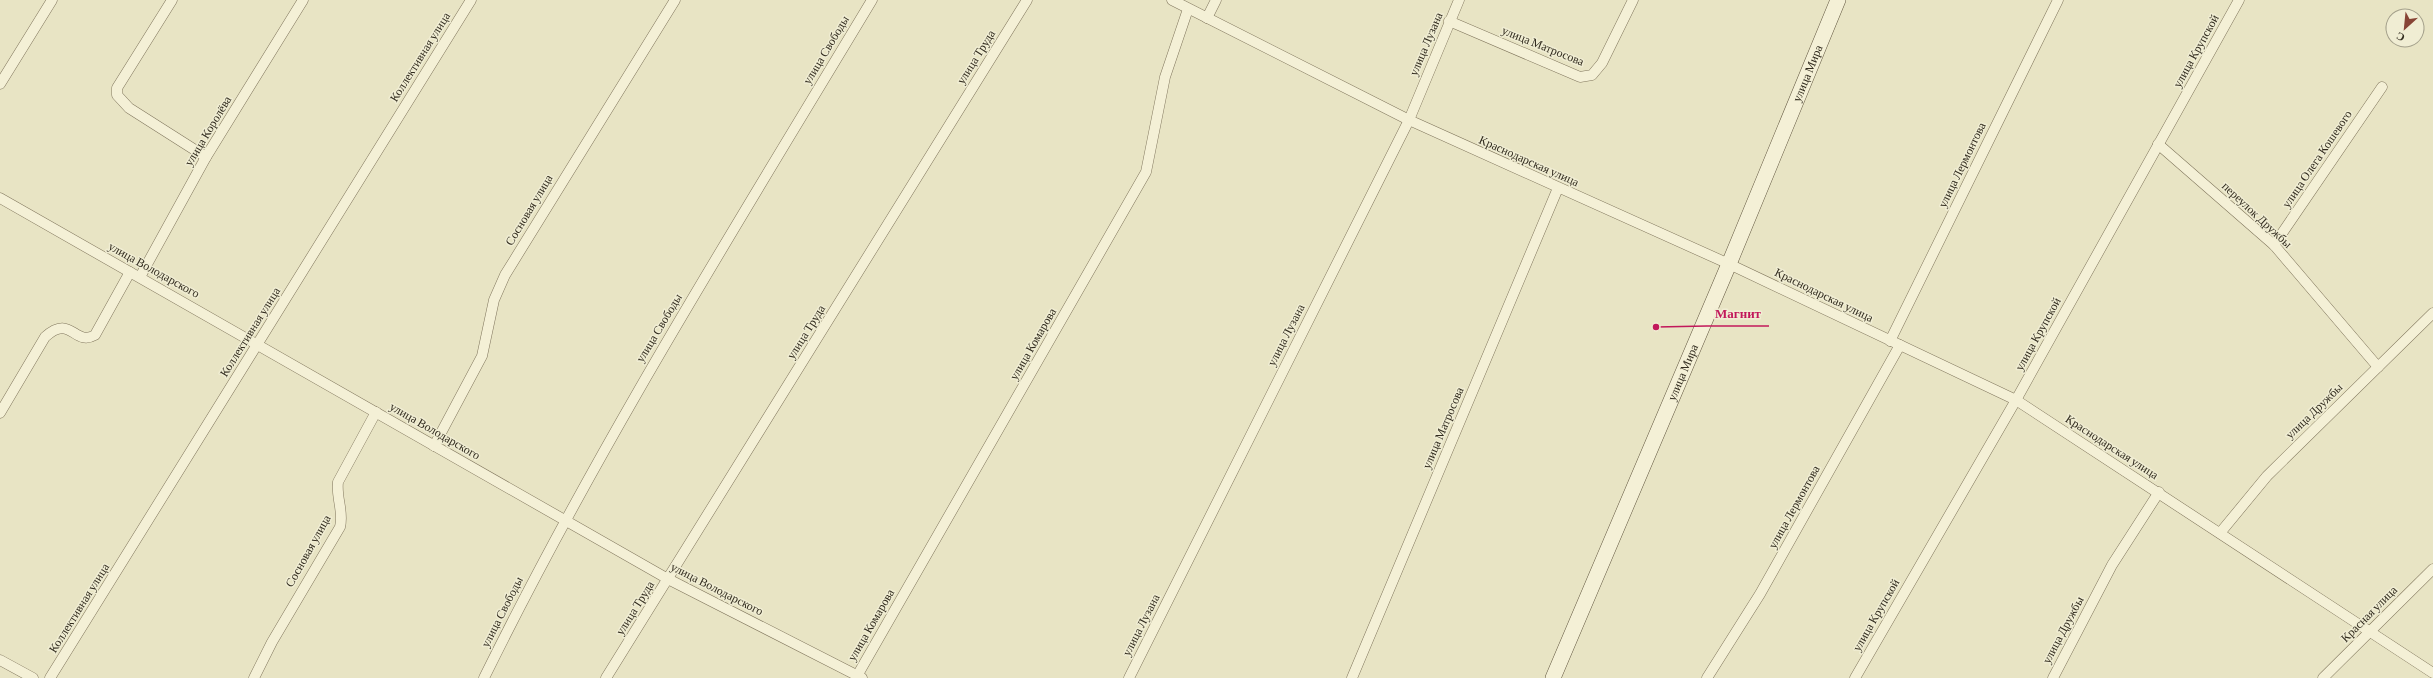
<svg xmlns="http://www.w3.org/2000/svg" width="2433" height="678" font-family="'Crimson Pro',serif">
<style>
.lines{fill:none;stroke-linecap:round;stroke-linejoin:round}
.minor-casing{stroke:#80765d;stroke-width:11}
.secondary-casing{stroke:#625740;stroke-width:16}
.minor{stroke:#f4f0d6;stroke-width:10}
.secondary{stroke:#f4f0d6;stroke-width:15}
.labels{text-anchor:middle;stroke-width:3;stroke-linejoin:round;paint-order:stroke}
.street-label{font-size:12px;fill:#322c1f;stroke:#f0edd3}
.leader{fill:none;stroke:#c2185b;stroke-width:1.5}
.callout-dot{fill:#c2185b;stroke:#f0edd3;stroke-width:1.5}
.callout-label{font-size:13px;text-anchor:middle;font-weight:bold;fill:#c2185b;stroke:#f0edd3;stroke-width:3;stroke-linejoin:round;paint-order:stroke}
</style>
<rect width="100%" height="100%" fill="#e8e4c4"/>
<g class="lines">
<!-- minor casing -->
<g class="minor-casing">
<g id="minor">
<polyline points="172,0 117,88 117,95 129,108 206,157"/>
<polyline points="1172,0 1409,120 1729,264 2016,400 2433,673"/>
<polyline points="1207,18 1216,0"/>
<polyline points="1449,21 1580,77 1592,75 1602,63 1633,0"/>
<polyline points="0,84 52,0"/>
<polyline points="2158,144 2274,245 2378,367"/>
<polyline points="0,198 668,579 862,678"/>
<polyline points="2274,245 2382,87"/>
<polyline points="140,277 206,157 303,0"/>
<polyline points="1890,341 2058,0"/>
<path d="M 0,413 L 45,337 C 71,313 74,347 95,335 L 130,272"/>
<polyline points="434,446 482,356 494,300 505,275 675,0"/>
<polyline points="2220,533 2267,476 2433,313"/>
<polyline points="0,660 33,678"/>
<polyline points="857,676 1146,172 1165,77 1188,9"/>
<polyline points="50,678 471,0"/>
<path d="M 254,678 L 272,642 L 340,527 C 344,512 336,498 338,482 L 376,412"/>
<path d="M 484,678 C 599,444 738,223 872,0"/>
<polyline points="606,678 1027,0"/>
<polyline points="1129,678 1409,120 1459,0"/>
<polyline points="1352,678 1558,188"/>
<polyline points="1707,678 1760,594 1900,345"/>
<polyline points="1855,678 2016,400 2239,0"/>
<polyline points="2053,678 2112,565 2159,492"/>
<polyline points="2323,678 2433,569"/>
</g>
</g>
<!-- secondary casing -->
<g class="secondary-casing">
<g id="secondary">
<path id="s1" d="M 1553,678 L 1729,264 L 1838,0"/>
</g>
</g>
<!-- minor -->
<use href="#minor" class="minor"/>
<!-- secondary -->
<use href="#secondary" class="secondary"/>
</g>
<g class="labels">
<!-- street labels -->
<g class="street-label">
<text transform="translate(1426 44) rotate(-67)" y="4">улица Лузана</text>
<text transform="translate(1543 46) rotate(22)" y="4">улица Матросова</text>
<text transform="translate(826 50) rotate(-59)" y="4">улица Свободы</text>
<text transform="translate(2196 51) rotate(-61)" y="4">улица Крупской</text>
<text transform="translate(420 57) rotate(-58)" y="4">Коллективная улица</text>
<text transform="translate(976 57) rotate(-58)" y="4">улица Труда</text>
<text dy="4" stroke="none"><textPath href="#s1" startOffset="656">улица Мира</textPath></text>
<text transform="translate(208 131) rotate(-59)" y="4">улица Королёва</text>
<text transform="translate(2317 159) rotate(-56)" y="4">улица Олега Кошевого</text>
<text transform="translate(1529 161) rotate(24)" y="4">Краснодарская улица</text>
<text transform="translate(1962 165) rotate(-64)" y="4">улица Лермонтова</text>
<text transform="translate(529 210) rotate(-59)" y="4">Сосновая улица</text>
<text transform="translate(2257 215) rotate(43)" y="4">переулок Дружбы</text>
<text transform="translate(154 270) rotate(29)" y="4">улица Володарского</text>
<text transform="translate(1824 295) rotate(26)" y="4">Краснодарская улица</text>
<text transform="translate(659 328) rotate(-59)" y="4">улица Свободы</text>
<text transform="translate(250 332) rotate(-58)" y="4">Коллективная улица</text>
<text transform="translate(806 332) rotate(-58)" y="4">улица Труда</text>
<text transform="translate(2038 334) rotate(-61)" y="4">улица Крупской</text>
<text transform="translate(1286 335) rotate(-63)" y="4">улица Лузана</text>
<text transform="translate(1033 344) rotate(-60)" y="4">улица Комарова</text>
<text dy="4" stroke="none"><textPath href="#s1" startOffset="332">улица Мира</textPath></text>
<text transform="translate(2314 411) rotate(-44)" y="4">улица Дружбы</text>
<text transform="translate(1443 428) rotate(-67)" y="4">улица Матросова</text>
<text transform="translate(435 431) rotate(30)" y="4">улица Володарского</text>
<text transform="translate(2112 447) rotate(33)" y="4">Краснодарская улица</text>
<text transform="translate(1794 507) rotate(-61)" y="4">улица Лермонтова</text>
<text transform="translate(308 551) rotate(-61)" y="4">Сосновая улица</text>
<text transform="translate(717 589) rotate(27)" y="4">улица Володарского</text>
<text transform="translate(79 608) rotate(-58)" y="4">Коллективная улица</text>
<text transform="translate(635 608) rotate(-58)" y="4">улица Труда</text>
<text transform="translate(502 612) rotate(-63)" y="4">улица Свободы</text>
<text transform="translate(2369 614) rotate(-45)" y="4">Красная улица</text>
<text transform="translate(1876 615) rotate(-60)" y="4">улица Крупской</text>
<text transform="translate(871 625) rotate(-60)" y="4">улица Комарова</text>
<text transform="translate(1141 625) rotate(-63)" y="4">улица Лузана</text>
<text transform="translate(2063 630) rotate(-62)" y="4">улица Дружбы</text>
</g>
</g>
<!-- callouts -->
<path class="leader" d="M1656 327L1707 326H1769"/>
<circle class="callout-dot" cx="1656" cy="327" r="4"/>
<g class="callout-label">
<text x="1738" y="318">Магнит</text>
</g>
<!-- north arrow -->
<g transform="translate(2405 28) rotate(207)"><circle r="19" fill="#f0edd3" stroke="#a4a08b"/>
<path d="M0-3L7 15L0 10L-7 15Z" fill="#874435"/>
<text y="-6" font-size="11" font-weight="bold" text-anchor="middle" fill="#322c1f">С</text>
</g>
</svg>
